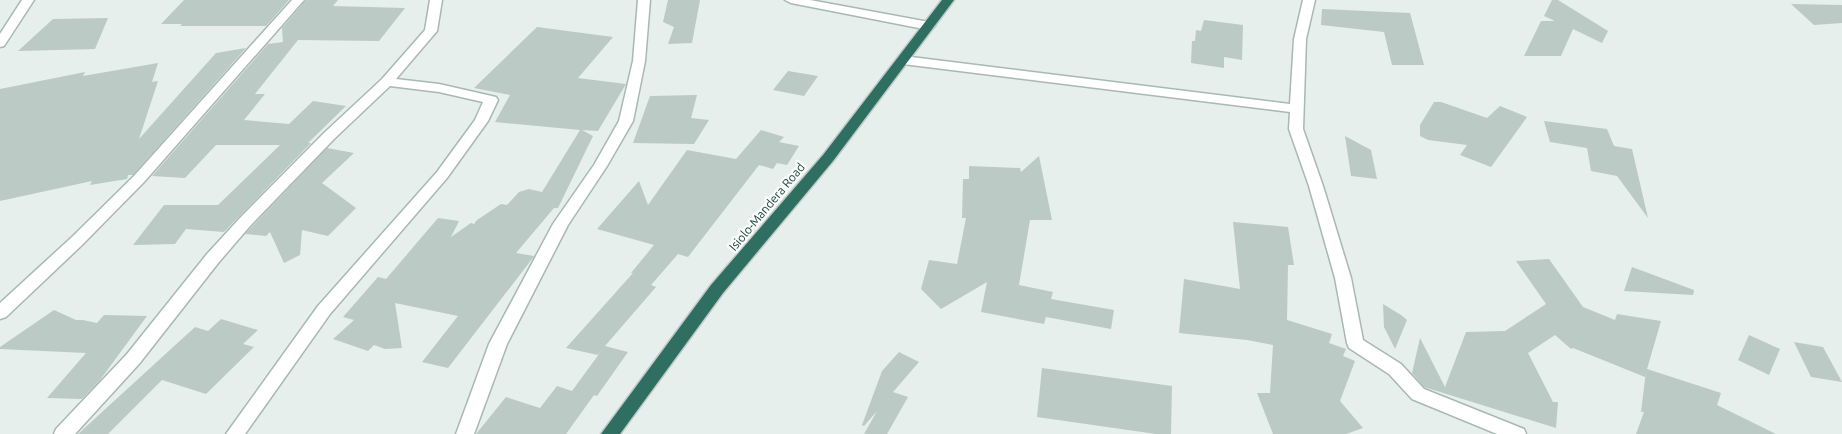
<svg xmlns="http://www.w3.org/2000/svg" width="1842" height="434" font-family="Ubuntu,sans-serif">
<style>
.building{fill:#bbcac4}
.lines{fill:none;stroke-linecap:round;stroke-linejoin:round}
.minor-casing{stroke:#a8b8b2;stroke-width:3}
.highway-casing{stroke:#c2cac8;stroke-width:3}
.minor{fill:#fff;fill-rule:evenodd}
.highway{fill:#2f6f62;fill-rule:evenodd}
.labels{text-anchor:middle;stroke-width:5;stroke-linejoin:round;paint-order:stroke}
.street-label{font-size:12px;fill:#24423a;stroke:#f7fbf9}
</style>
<rect width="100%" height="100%" fill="#e6efeb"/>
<!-- building -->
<g class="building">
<polygon points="184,0 289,0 266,26 180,26 182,24 161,24"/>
<polygon points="306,0 338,0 333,6 405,8 379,41 298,40 255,94 265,94 244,120 289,124 313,101 346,106 308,143 311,143 224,232 186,229 175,244 133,245 164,205 218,205 280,145 216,145 185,178 152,176 268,44 283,42 282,28"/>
<polygon points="668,0 700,0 692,43 668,44 674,27 663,22"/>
<polygon points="1552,0 1558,0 1608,31 1602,43 1573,29 1561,56 1524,56 1541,21 1555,21 1544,16"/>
<polygon points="1791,4 1842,5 1842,23 1814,25"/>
<polygon points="1322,9 1410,13 1424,65 1392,65 1384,32 1321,25"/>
<polygon points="108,18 95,49 18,51 53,19"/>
<polygon points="1204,20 1243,25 1242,60 1224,57 1224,68 1191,63 1192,41 1195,41 1196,30 1201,31"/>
<polygon points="537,27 613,37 578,78 626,84 598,131 582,130 593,136 558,208 554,208 516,253 534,256 532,259 448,368 422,362 458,316 395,303 402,348 385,349 374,345 368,351 333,339 354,320 343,317 378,277 386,279 438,218 459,221 451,237 471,223 474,224 477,220 501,204 507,205 519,192 529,189 542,192 580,130 495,122 510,95 474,88"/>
<polygon points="246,48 133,175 128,175 127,179 90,185 92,181 0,201 0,89 85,72 83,76 158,63 152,82 158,81 139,139 216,53"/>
<polygon points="788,71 818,76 804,96 773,90"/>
<polygon points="697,95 691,118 709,120 694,144 633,143 650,96"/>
<polygon points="1434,102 1441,102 1487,118 1500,106 1527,117 1491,167 1460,155 1467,145 1428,140 1420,136 1420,125"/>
<polygon points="1544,121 1607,129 1614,146 1632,149 1648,218 1617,176 1591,171 1587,148 1550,142"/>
<polygon points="761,130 784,137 779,142 799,146 787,165 777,163 773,169 759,165 688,257 678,254 651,285 656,287 605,346 628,352 597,396 594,395 566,434 476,434 506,397 540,408 557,386 572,391 602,350 598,355 566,348 633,273 631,273 654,245 597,229 639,181 648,205 687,150 736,159"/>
<polygon points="1345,136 1371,150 1377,179 1351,176"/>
<polygon points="327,148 354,153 322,183 356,208 328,236 302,230 300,255 284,263 270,232 266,236 245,234"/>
<polygon points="1039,156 1052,220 1030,220 1019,285 1053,292 1051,299 1114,310 1111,329 1046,317 1044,324 981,312 987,282 941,309 921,289 929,260 957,264 966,218 962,218 963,179 969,179 969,166 1020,168 1021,172"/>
<polygon points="1233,222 1288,227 1294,265 1288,265 1287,320 1332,334 1329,343 1346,349 1343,356 1355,361 1340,401 1363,428 1346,434 1273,434 1257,393 1270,393 1273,345 1247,340 1179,333 1184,279 1240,289"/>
<polygon points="1549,259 1583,307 1615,320 1617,314 1661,321 1647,369 1721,393 1717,405 1776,434 1636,434 1644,412 1641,412 1646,371 1645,377 1573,348 1571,349 1555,335 1528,353 1553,402 1558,402 1556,428 1424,387 1412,373 1420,338 1445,387 1466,332 1505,331 1546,304 1516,261"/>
<polygon points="1632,267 1694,290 1693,295 1624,291"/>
<polygon points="1383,304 1401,315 1407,320 1395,349 1384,327"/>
<polygon points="54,310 76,320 83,320 97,323 104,315 147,316 100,380 82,399 47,398 86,353 0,349 0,347"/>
<polygon points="221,319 258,330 243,344 254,347 206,394 162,380 108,434 78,434 195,327 208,331"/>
<polygon points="1749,335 1780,349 1769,375 1738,360"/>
<polygon points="1794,342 1823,347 1842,382 1811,377"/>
<polygon points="899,352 919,362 893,392 908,397 887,434 864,434 877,411 864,426 862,425 882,371"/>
<polygon points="1042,368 1172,386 1171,434 1156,434 1037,417"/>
</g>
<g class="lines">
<!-- minor casing -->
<g class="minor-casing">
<g id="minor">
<polygon points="22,0 34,0 4,46 0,47 0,34"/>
<polygon points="292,0 304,0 144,182 82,245 6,317 0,319 0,303 72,237 134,176"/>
<polygon points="430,0 442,0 437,31 396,79 439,84 496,97 498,100 488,121 447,178 330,314 245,434 226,434 318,306 437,172 475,120 483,102 439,92 390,86 334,139 250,226 219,262 139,364 75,434 54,434 56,429 127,354 207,254 240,218 324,133 382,79 425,30"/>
<polygon points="638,0 650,0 645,61 633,121 607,166 568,225 507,344 474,434 456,434 489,344 553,224 594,165 619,121 633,61"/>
<polygon points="785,0 810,0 929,22 935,26 929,30 791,3"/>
<polygon points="1303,0 1315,0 1306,39 1303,129 1323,186 1351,278 1363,340 1401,364 1424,389 1524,429 1526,434 1497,434 1412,399 1389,374 1349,348 1347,343 1335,278 1309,186 1289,129 1290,112 903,64 897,60 903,56 1290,104 1294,39"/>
</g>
</g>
<!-- highway casing -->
<g class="highway-casing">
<polygon id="highway" points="942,0 954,0 833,161 723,293 620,434 601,434 711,285 823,155"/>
</g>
<!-- minor -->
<use href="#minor" class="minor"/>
<!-- highway -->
<use href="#highway" class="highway"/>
</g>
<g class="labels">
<!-- street labels -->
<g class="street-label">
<text transform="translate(767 207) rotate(-50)" y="4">Isiolo-Mandera Road</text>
</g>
</g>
</svg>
